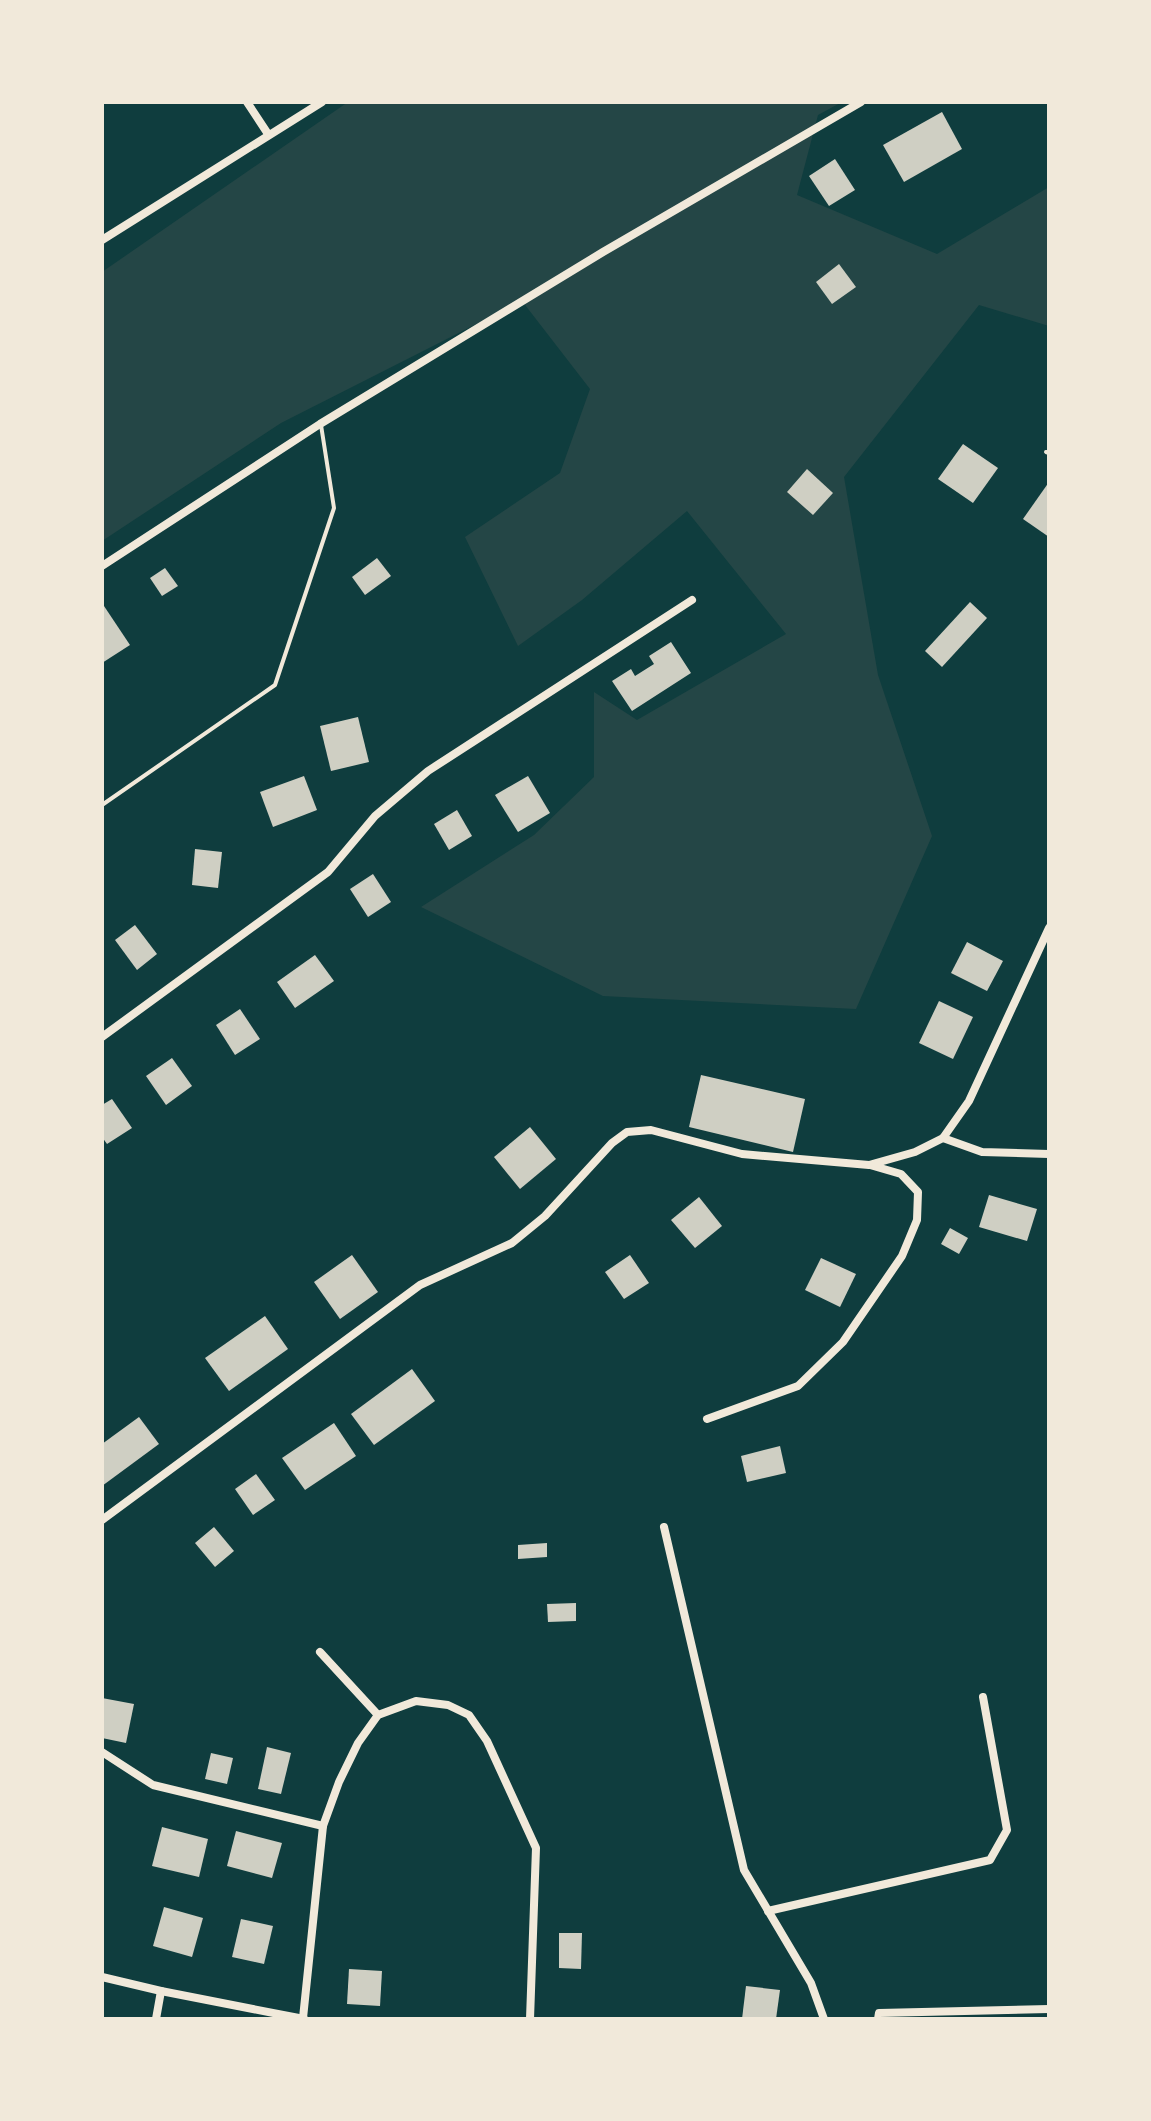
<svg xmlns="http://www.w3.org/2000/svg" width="1151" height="2121" font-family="Montserrat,sans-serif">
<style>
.green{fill:#244646}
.building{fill:#cfcfc3}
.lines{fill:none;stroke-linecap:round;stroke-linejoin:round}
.service{stroke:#f1e9da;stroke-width:4}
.minor{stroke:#f1e9da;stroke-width:8}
</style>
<rect width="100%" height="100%" fill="#0f3d3e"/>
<!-- green -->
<polygon class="green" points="348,102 842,102 818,115 797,195 937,254 1049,187 1049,326 979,305 844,477 878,675 932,836 856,1009 603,996 421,907 534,835 594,777 594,692 637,720 786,634 687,511 582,600 518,646 465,537 560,473 590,389 522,301 281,423 102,541 102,272"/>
<!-- building -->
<g class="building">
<polygon points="942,112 962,149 904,182 883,145"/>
<polygon points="835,159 855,190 829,206 809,176"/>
<polygon points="839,264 856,287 832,304 816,282"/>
<polygon points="963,444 998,468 973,503 938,479"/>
<polygon points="807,469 833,493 813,515 787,492"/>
<polygon points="1049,482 1049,537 1023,519"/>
<polygon points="377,558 391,576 365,595 352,577"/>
<polygon points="165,568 178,586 162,596 150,578"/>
<polygon points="970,602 987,618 942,667 925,651"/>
<polygon points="104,606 130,645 102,663 102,607"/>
<polygon points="671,642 691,673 632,711 612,681 631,669 635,676 654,664 649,656"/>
<polygon points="358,717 369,762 331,771 320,726"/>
<polygon points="304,776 317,810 273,827 260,792"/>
<polygon points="528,776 550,813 518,832 495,795"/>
<polygon points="457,810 472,836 449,850 434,824"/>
<polygon points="195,849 222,852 218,888 192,885"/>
<polygon points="373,874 391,902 368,917 350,889"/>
<polygon points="135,925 157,954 137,970 115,940"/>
<polygon points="967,942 1003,961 987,991 951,973"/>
<polygon points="315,955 334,981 295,1008 277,982"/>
<polygon points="939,1001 973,1017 953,1059 919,1043"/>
<polygon points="240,1009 260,1039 235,1055 216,1025"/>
<polygon points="172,1058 192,1086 166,1105 146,1076"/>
<polygon points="701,1075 805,1099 793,1152 689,1127"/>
<polygon points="112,1099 132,1128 107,1144 102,1137 102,1105"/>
<polygon points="530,1127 556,1159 520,1189 494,1157"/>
<polygon points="989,1195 1037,1209 1027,1241 979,1227"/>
<polygon points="699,1197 722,1226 695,1248 671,1220"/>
<polygon points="950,1228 968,1238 959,1254 941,1244"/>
<polygon points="352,1255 378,1292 340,1319 314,1282"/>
<polygon points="630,1255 649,1283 624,1299 605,1272"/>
<polygon points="821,1258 856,1274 840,1307 805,1290"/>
<polygon points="265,1316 288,1349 229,1391 205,1358"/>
<polygon points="412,1369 435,1401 374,1445 351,1414"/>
<polygon points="139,1417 159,1444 102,1486 102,1444"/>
<polygon points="334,1423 356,1456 305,1490 282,1458"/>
<polygon points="780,1446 786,1473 747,1482 741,1456"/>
<polygon points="256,1474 275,1500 253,1515 235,1489"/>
<polygon points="214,1527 234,1551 215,1567 195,1543"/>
<polygon points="547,1543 547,1557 518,1559 518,1545"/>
<polygon points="576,1603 576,1621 548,1622 547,1604"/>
<polygon points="102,1698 134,1704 126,1743 102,1738"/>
<polygon points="267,1747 291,1753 281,1794 258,1789"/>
<polygon points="211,1753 233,1758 227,1784 205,1779"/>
<polygon points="162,1827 208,1839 199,1877 152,1866"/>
<polygon points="236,1831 282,1843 272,1878 227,1866"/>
<polygon points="164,1907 203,1918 192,1957 153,1946"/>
<polygon points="241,1919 273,1926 264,1964 232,1957"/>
<polygon points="559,1933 582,1933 581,1969 559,1968"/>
<polygon points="349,1969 382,1971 380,2006 347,2004"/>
<polygon points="746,1986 780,1990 776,2019 742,2019"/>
</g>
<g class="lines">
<!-- service -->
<g class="service">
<polyline points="1046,452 1049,453"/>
<polyline points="102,805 275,685 334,508 321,425"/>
</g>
<!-- minor -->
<g class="minor">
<polyline points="247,102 268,134"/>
<polyline points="102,240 322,102"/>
<polyline points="102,566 320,424 603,252 861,102"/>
<polyline points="102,1037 328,872 375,816 428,771 692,600"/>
<polyline points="943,1138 982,1152 1049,1154"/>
<polyline points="707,1419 798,1386 843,1342 902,1256 917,1220 918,1192 901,1174 870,1165"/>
<polyline points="102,1520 420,1285 512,1243 545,1216 612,1143 627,1132 651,1130 742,1154 869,1165 915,1152 943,1138 969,1101 1049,928"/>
<polyline points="664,1527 744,1870 811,1983 824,2019"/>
<polyline points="320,1652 378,1715"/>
<polyline points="102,1752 153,1785 323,1826"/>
<polyline points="768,1911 990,1860 1007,1830 983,1697"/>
<polyline points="102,1977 161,1991 304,2019"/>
<polyline points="303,2018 323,1826 339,1782 358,1743 378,1715 416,1701 448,1705 469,1715 487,1741 536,1848 530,2019"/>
<polyline points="156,2019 161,1991"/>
<polyline points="878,2019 879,2013 1049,2009"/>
</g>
</g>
<!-- border -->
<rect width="1151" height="2121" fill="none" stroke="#f1e9da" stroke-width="208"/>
</svg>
